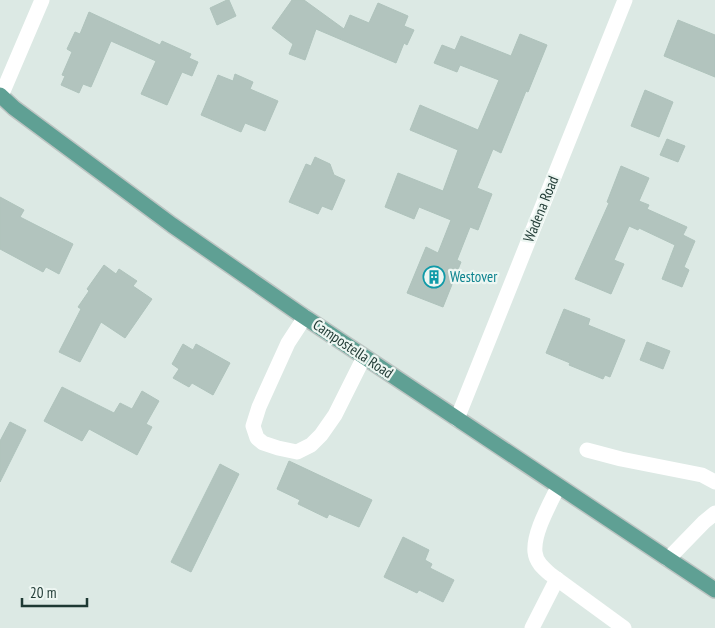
<svg xmlns="http://www.w3.org/2000/svg" width="715" height="628" font-family="'PT Sans Narrow',sans-serif">
<style>
.building{fill:#b2c4be;stroke:#afc3bc}
.lines{fill:none;stroke-linecap:round;stroke-linejoin:round}
.major-casing{stroke:#bcc4c2;stroke-width:18}
.minor{stroke:#fff;stroke-width:15}
.major{stroke:#5fa094;stroke-width:15}
.labels{text-anchor:middle;stroke-width:4.5;stroke-linejoin:round;paint-order:stroke}
.street-label{font-size:15px;fill:#1e3933;stroke:#edf6f2}
.culture-label{font-size:15px;fill:#0d838f;stroke:#edf6f2;text-anchor:start}
</style>
<rect width="100%" height="100%" fill="#dce9e4"/>
<!-- building -->
<g class="building">
<polygon points="227,0 229,0 236,16 217,25 210,8"/>
<polygon points="292,0 304,0 344,29 350,15 369,23 378,3 408,16 404,26 414,30 407,45 404,43 396,63 316,29 305,60 289,54 293,44 272,28"/>
<polygon points="89,12 160,45 162,41 191,54 189,58 198,62 192,76 182,72 167,105 141,94 156,61 111,41 91,87 83,84 79,93 61,85 65,76 62,75 72,52 67,49 75,32 80,34"/>
<polygon points="678,20 715,35 715,77 664,56"/>
<polygon points="520,34 547,45 528,92 526,91 501,153 493,149 477,188 492,194 478,230 470,227 457,260 461,262 443,307 407,293 426,247 438,253 451,220 419,207 414,219 385,207 398,173 443,191 458,150 410,130 420,105 478,130 499,80 460,65 457,72 434,63 442,45 455,50 461,36 511,56"/>
<polygon points="235,74 253,82 250,89 278,101 265,131 245,123 241,132 201,115 218,75 233,81"/>
<polygon points="645,90 673,102 659,137 631,126"/>
<polygon points="667,139 685,146 678,162 660,155"/>
<polygon points="315,157 330,164 334,175 345,180 332,210 322,206 318,214 289,202 306,164 311,166"/>
<polygon points="621,166 649,178 639,201 649,205 647,209 687,227 683,235 695,241 684,267 689,270 682,287 662,279 675,245 639,228 638,230 629,226 614,260 624,264 611,294 575,279 609,203 607,202"/>
<polygon points="0,197 24,210 20,217 73,244 59,274 46,267 43,272 0,249"/>
<polygon points="104,265 116,274 119,269 137,281 133,286 152,299 125,338 101,322 80,362 59,352 81,309 78,307 89,291 87,289"/>
<polygon points="564,309 590,319 588,325 625,340 610,377 605,375 603,379 569,365 570,363 546,353"/>
<polygon points="647,342 670,351 663,369 640,360"/>
<polygon points="183,344 193,350 196,344 230,363 213,395 192,383 189,387 173,378 179,369 172,364"/>
<polygon points="62,387 114,413 120,403 132,409 142,391 159,401 146,424 152,427 137,455 89,429 82,441 44,421"/>
<polygon points="10,422 26,430 0,482 0,441"/>
<polygon points="289,461 372,500 359,527 329,514 327,518 298,504 300,500 277,489"/>
<polygon points="220,464 239,474 191,572 171,562"/>
<polygon points="403,537 429,550 425,560 432,564 430,568 454,580 443,602 419,590 417,593 384,577"/>
</g>
<g class="lines">
<!-- major casing -->
<g class="major-casing">
<polyline id="major" points="0,95 14,108 172,225 300,314 715,590"/>
</g>
<!-- minor -->
<g class="minor">
<polyline points="1,96 42,0"/>
<polyline points="305,317 288,343 259,407 253,426 257,438 263,443 278,448 297,452 311,445 321,435 335,415 364,357"/>
<polyline points="457,419 625,0"/>
<polyline points="587,450 621,459 702,475 715,482"/>
<path d="M 558,487 C 550,504 533,533 535,552 C 536,562 543,568 550,574 L 624,628"/>
<polyline points="668,559 704,522 715,513"/>
<polyline points="532,628 557,579"/>
</g>
<!-- major -->
<use href="#major" class="major"/>
</g>
<!-- icons -->
<defs>
<g id="building-ring" transform="scale(1.125)"><circle r="9.5" fill="#edf6f2" stroke="#0f9aa8" stroke-width="1.5"/><path d="M-4-6H4V6H1V3H-1V6H-4ZM-2.5-4.3h1.7v1.8h-1.7ZM.8-4.3h1.7v1.8H.8ZM-2.5-1h1.7V.8h-1.7ZM.8-1h1.7V.8H.8Z" fill="#0f9aa8"/></g>
</defs>
<g fill-rule="evenodd">
<use href="#building-ring" x="434" y="277"/>
</g>
<g class="labels">
<!-- street labels -->
<g class="street-label">
<text transform="translate(541 209) rotate(-68)" y="5">Wadena Road</text>
<text transform="translate(353 349) rotate(34)" y="5">Campostella Road</text>
</g>
<!-- culture labels -->
<g class="culture-label">
<text x="450" y="282">Westover</text>
</g>
</g>
<!-- scale -->
<path d="M22 598v8h65v-8" fill="none" stroke="#1e3933" stroke-width="2.5"/>
<text x="30" y="598" font-size="15" fill="#1e3933" stroke="#edf6f2" stroke-width="4" paint-order="stroke">20 m</text>
</svg>
